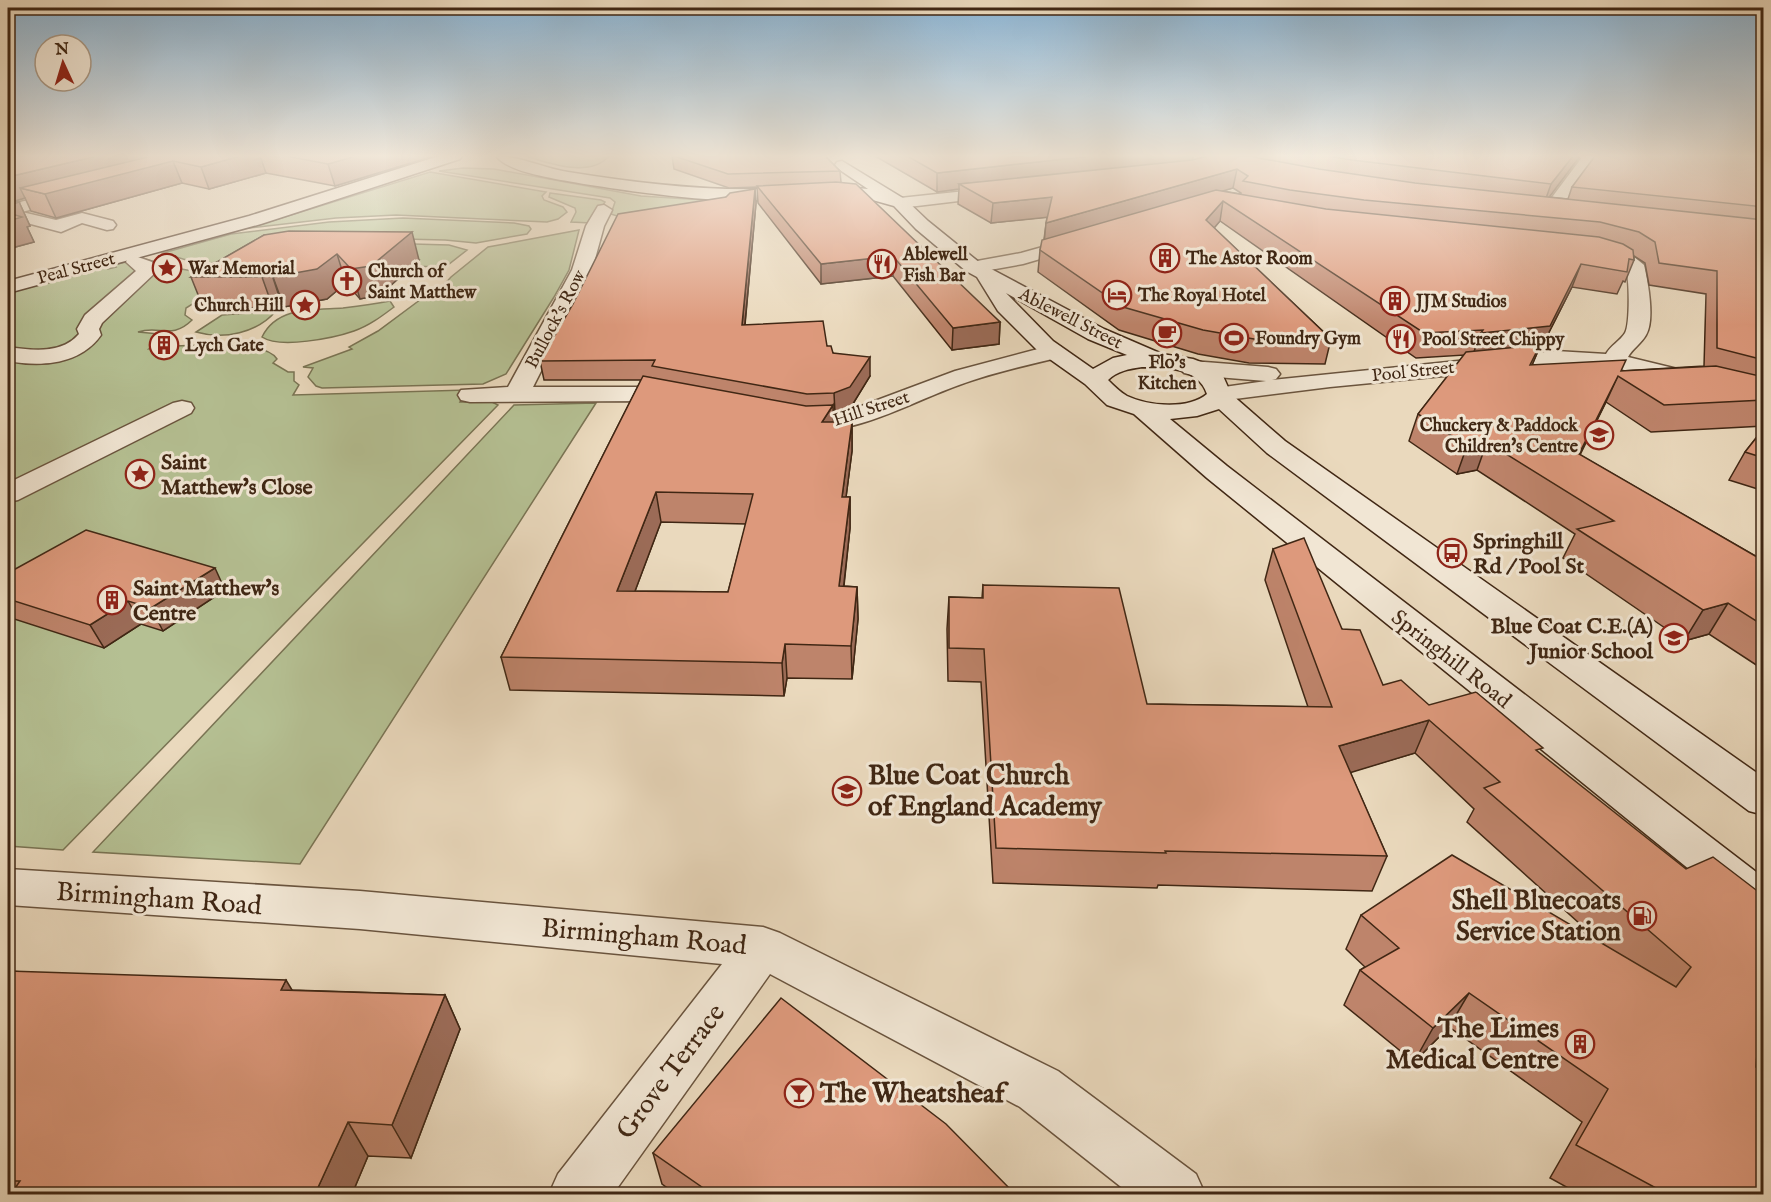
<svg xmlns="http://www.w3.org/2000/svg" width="1771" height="1202" font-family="'IM FELL English',serif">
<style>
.green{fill:#b5c093;stroke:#7a7454;stroke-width:1.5}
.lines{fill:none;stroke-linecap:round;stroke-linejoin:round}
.street-casing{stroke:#6a543e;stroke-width:3}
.secondary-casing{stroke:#402714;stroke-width:3}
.street{fill:#f1e6d4;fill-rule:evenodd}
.secondary{fill:#f1e6d4;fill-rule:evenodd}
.wall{fill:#be846b;stroke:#402714;stroke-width:1.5;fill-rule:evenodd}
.shaded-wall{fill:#9b6b57;stroke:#402714;stroke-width:1.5}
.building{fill:#dd997c;stroke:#402714;stroke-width:1.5;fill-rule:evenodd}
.labels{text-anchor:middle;stroke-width:6;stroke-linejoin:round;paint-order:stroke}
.far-poi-label{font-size:18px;font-weight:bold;fill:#402714;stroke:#f1e6d4;text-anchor:start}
.far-street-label{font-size:18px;fill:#402714;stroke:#f1e6d4}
.poi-label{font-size:22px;font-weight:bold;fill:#402714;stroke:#f1e6d4;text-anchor:start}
.street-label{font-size:22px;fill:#402714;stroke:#f1e6d4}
.near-poi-label{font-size:27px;font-weight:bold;fill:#402714;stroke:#f1e6d4;text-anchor:start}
.near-street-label{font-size:27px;fill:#402714;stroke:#f1e6d4}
</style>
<rect width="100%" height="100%" fill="#ead9bd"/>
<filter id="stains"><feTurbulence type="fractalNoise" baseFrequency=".00333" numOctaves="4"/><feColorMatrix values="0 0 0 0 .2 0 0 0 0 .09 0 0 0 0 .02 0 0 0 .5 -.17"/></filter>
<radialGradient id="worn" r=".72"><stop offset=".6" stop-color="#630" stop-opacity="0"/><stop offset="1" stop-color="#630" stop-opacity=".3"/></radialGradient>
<!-- green -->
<g class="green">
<path d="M 526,156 L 609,156 C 590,178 550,164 526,156 Z"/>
<polygon points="463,168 494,169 641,196 720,201 620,217 611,214 615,202 610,198 439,171"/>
<polygon points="430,172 546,192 542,196 544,200 563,207 567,212 558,219 547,222 396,215 336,218 249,228"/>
<polygon points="550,193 601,200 605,202 591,223 571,222 576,212 575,208 549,197"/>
<polygon points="403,218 514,223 529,226 531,229 527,234 476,243 445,240 360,238 230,259 203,265 163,253 231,234 329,222"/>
<polygon points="579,230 569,270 554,297 506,374 483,384 322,388 316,386 308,377 313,368 303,367 352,349 349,347 378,331 436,288 440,289 451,277 488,247"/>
<polygon points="377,243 449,245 467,250 439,272 430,272 436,267 414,266 417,265 413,266"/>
<path d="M 142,258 L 172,267 L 168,269 L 176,268 L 203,273 L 218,288 L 186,308 L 185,315 L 192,320 C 172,340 159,325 138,332 L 170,335 L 149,349 L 167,350 L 172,346 C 194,346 264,339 277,359 L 273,363 L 288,372 L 294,372 L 294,381 L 299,385 L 293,395 L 467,390 L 460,402 L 492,402 L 498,405 L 63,850 L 8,846 L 8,293 L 104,267 L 108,269 L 116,267 L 114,265 Z"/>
<path d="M 390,301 L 394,307 C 382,316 369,326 354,331 C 334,338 280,349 262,337 C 277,306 315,310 343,308 C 359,306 374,304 390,301 Z"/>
<path d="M 276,311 C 257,333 224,340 196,332 L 222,315 Z"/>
<polygon points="596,403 300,864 93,852 514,405"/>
</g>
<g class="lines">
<!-- street casing -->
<g class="street-casing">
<g id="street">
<polygon points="1183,156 1208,156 1246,166 1249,169 1241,174 1185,159"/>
<polygon points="1583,156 1598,156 1555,216 1543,216 1541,212"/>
<polygon points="1003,187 1009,189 1011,192 1009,195 900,208 892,203 900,198"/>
<polygon points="73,189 81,194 79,197 22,212 56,220 82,213 113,221 116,225 113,229 107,230 82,223 61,232 8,218 8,205"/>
<polygon points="604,205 612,210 604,226 592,270 533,387 649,387 687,395 690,400 687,405 678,407 649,401 470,402 461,400 458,395 461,390 508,387 572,270 586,226 598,206"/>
<polygon points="1082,236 1088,237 1091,241 1088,245 1023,264 973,273 966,271 963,267 966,263 1021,253"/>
<path d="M 1590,246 L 1633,256 L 1644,265 C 1648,282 1655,320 1646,335 C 1641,344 1632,349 1628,357 L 1764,390 L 1764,404 L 1616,368 L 1556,365 L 1330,387 L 1219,401 L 1210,399 L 1207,394 L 1210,389 L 1266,381 L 1192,375 L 1184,373 L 1180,368 L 1184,363 L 1192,361 L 1268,367 L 1276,369 L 1280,374 L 1276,379 L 1272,380 L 1556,351 L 1606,354 C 1611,345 1620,341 1625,333 C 1630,325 1630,275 1625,267 C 1621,262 1591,258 1583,256 L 1581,252 L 1583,248 Z"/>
<path d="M 135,256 L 152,262 L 156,272 L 102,323 L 99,329 L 101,335 C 80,365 41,367 8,361 L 8,347 C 31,350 61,355 79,334 L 77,329 L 85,315 L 136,271 L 126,262 L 128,258 Z"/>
<path d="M 1053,345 L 1061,347 L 1064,352 L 1061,357 C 1027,365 992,373 959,385 C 905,404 847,442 788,427 L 784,422 L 788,417 L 797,414 L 816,416 L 848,411 L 955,371 Z"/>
<polygon points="182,401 191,403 194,408 191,413 18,500 8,502 8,483 173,403"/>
<polygon points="8,869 360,891 763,927 780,933 1058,1071 1196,1174 1205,1194 1130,1194 1020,1107 770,974 613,1194 549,1194 558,1174 722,964 360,929 8,905"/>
</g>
</g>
<!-- secondary casing -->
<g class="secondary-casing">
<g id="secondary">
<polygon points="439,156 462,156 460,159 261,224 8,293 8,281 249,216"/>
<path d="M 496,156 C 520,156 543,168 568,172 C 635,183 702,191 771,189 L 779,194 C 763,214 568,183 537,175 C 524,172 505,167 496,156 Z"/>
<path d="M 842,161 L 906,200 L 928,221 L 980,263 L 1104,329 L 1162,354 L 1193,359 L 1211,366 L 1223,376 L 1231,394 L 1285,441 L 1764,778 L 1764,815 L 1749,811 L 1267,453 L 1219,409 L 1197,416 L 1170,419 L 1227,466 L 1764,878 L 1764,923 L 1748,917 L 1207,478 L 1134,414 L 1107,405 L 1085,384 L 1037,350 L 998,311 L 977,277 L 966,271 L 916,229 L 894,206 L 869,199 L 817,193 L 815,190 L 823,185 L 868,189 L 837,168 L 835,165 L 837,162 ZM 1006,293 L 1088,339 L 1127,355 L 1113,358 L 1093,369 L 1053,341 ZM 1142,367 C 1165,367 1198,367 1207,394 C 1188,410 1148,406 1127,396 C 1120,392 1114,386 1108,380 C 1117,371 1129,369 1142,367 Z"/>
</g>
</g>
<!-- street -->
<use href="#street" class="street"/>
<!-- secondary -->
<use href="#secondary" class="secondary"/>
</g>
<!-- wall -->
<g class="wall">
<polygon points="8,156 434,156 335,186 266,173 209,189 182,183 56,218 31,211 25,198 15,201 19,202 30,226 27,227 34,242 8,249"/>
<polygon points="672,156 825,156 840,171 841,182 1000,322 999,344 952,350 893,276 821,284 758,203 757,187 729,188 674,169"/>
<path d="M 875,156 L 1193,156 L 1192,160 L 1208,156 L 1580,156 L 1549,197 L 1568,199 L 1572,187 L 1764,156 L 1764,426 L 1651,432 L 1606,402 L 1580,455 L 1764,561 L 1764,670 L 1709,634 L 1684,641 L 1563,558 L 1575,534 L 1477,470 L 1457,474 L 1409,441 L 1418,414 L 1464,355 L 1416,358 L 1220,221 L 1214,228 L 1331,339 L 1325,364 L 1249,363 L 1198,354 L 1119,330 L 1038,272 L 1040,250 L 1044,239 L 1047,217 L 991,223 L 958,204 L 959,189 L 937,192 ZM 1233,188 L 1241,193 L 1241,194 L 1222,191 ZM 1634,256 L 1645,263 L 1649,285 L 1706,294 L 1704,366 L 1621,371 L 1532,365 L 1538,351 L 1540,350 L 1572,287 L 1617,294 L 1623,281 L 1625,282 L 1634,260 Z"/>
<path d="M 755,189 L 756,203 L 745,325 L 827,346 L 833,353 L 870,376 L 851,407 L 833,413 L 833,422 L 852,422 L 852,451 L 846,497 L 850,497 L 850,528 L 844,586 L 857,587 L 858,619 L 852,679 L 787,678 L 784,696 L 510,690 L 501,657 L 641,380 L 544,380 L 540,361 L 573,304 L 726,197 ZM 661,522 L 746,524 L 728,592 L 635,591 Z"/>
<polygon points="264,235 419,260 380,295 360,299 346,283 327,299 284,307 282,305 273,308 203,307 191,277"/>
<polygon points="1764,428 1764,491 1729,480 1745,452"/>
<polygon points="1273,549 1342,629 1383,685 1540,754 1759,1030 1756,1067 1764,1194 1579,1194 1550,1178 1582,1122 1449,1027 1414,1062 1344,1005 1360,970 1365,967 1346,949 1361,915 1600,942 1467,822 1474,809 1415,753 1350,772 1387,856 1372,891 1158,885 1157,888 993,883 981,682 948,681 947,629 949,597 982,598 983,585 1147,704 1308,707 1265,580"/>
<polygon points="8,573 225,590 163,631 141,624 104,648 8,617"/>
<polygon points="8,971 292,990 445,995 460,1029 411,1158 368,1156 352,1194 8,1194"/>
<polygon points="653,1153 1015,1194 676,1194 662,1184"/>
</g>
<!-- shaded-wall -->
<g class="shaded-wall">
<polygon points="97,156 193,156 173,161 182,183 56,218 45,194 20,188 25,198 8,203 8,177"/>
<polygon points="240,156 260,156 266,173 209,189 201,167"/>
<polygon points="356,156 434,156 335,186 328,164"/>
<polygon points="1092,156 1193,156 1192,163 959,184 959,189 937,192 937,173"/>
<polygon points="1573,156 1580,156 1544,204 1551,184"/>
<polygon points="1237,169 1233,188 1044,244 1046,223"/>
<polygon points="755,189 756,203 743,344 742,325"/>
<polygon points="1052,197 1050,217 991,223 993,203"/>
<polygon points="1223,201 1220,221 1203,241 1206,220"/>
<polygon points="19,202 30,226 27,227 34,242 8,249 8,205"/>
<polygon points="412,232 419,260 380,295 360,299 351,269"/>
<polygon points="337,254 346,283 327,299 284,307 273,277"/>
<polygon points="893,256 893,276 821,284 821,264"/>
<polygon points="1581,264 1572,287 1540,350 1538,351 1530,370 1472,357 1481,333"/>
<polygon points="272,275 282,305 273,308 262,277"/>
<polygon points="1000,322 999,344 952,350 953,328"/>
<polygon points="870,357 870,376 851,407 835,413 834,393"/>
<polygon points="1618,376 1606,402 1566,482 1579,454"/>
<polygon points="833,405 834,433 822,422"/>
<polygon points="852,422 852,451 842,528 842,497"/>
<polygon points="1487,442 1477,470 1457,474 1467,446"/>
<polygon points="656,492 661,522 623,623 617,591"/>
<polygon points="850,497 850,528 840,619 839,586"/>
<polygon points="215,568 225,590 163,631 151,608"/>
<polygon points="857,587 858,619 852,679 851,646"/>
<polygon points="128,601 141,624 104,648 90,625"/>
<polygon points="1728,603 1709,634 1684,641 1703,610"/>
<polygon points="785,644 787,678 784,696 782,663"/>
<polygon points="1429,720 1415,753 1326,780 1339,746"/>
<polygon points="286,980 307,1015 281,990"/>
<polygon points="1469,993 1449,1027 1414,1062 1433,1028"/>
<polygon points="445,995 460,1029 411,1158 392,1125"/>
<polygon points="1764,1009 1764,1027 1730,1045 1760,1011"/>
<polygon points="348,1122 368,1156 352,1194 315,1194"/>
</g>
<!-- building -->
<g class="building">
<polygon points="8,156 97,156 8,177"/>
<polygon points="152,156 240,156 201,167 173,161 45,194 20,188"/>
<polygon points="286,156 356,156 328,164"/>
<polygon points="674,156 825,156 840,171 728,174"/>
<polygon points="907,156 1092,156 937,173"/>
<polygon points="1208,156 1248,156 1319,169 1415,183 1764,220 1764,360 1717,348 1717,271 1659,263 1655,242 1639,232 1600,222 1364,200 1290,190 1243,181 1248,176 1237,169 1046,223 1052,197 993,203 959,184 1192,160"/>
<polygon points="1328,156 1573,156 1551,184 1352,160"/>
<polygon points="1595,156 1764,156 1764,207 1572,187"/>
<polygon points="836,182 856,184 1000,322 953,328 893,256 821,264 757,186"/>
<polygon points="755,189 742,325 823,321 827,346 831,346 833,353 870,357 850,387 834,393 807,394 652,366 655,360 540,361 573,304 618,214 726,197 730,193"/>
<polygon points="1216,190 1326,209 1599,237 1623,244 1633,250 1634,260 1629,259 1627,272 1581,264 1550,326 1481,333 1483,330 1424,333 1223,201 1206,220 1331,339 1254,339 1203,330 1123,307 1040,250 1042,240"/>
<polygon points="8,199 19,202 8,205"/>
<polygon points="8,213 22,217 8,221"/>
<polygon points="289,231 412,232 371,266 351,269 337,254 317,269 273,277 272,275 262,277 191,277 264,235"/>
<polygon points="1540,345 1530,365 1626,360 1621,371 1716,366 1764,377 1764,400 1664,405 1618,376 1579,454 1764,561 1764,626 1728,603 1703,610 1577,529 1614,521 1487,442 1467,446 1418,414 1466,352"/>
<path d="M 643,376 L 806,406 L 833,405 L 822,422 L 852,422 L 842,497 L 850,497 L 839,586 L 857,587 L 851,646 L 785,644 L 782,663 L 501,657 ZM 656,492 L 753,494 L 728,592 L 617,591 Z"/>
<polygon points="1764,428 1764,458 1745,452"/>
<polygon points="86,530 215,568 151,608 128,601 90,625 8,599 8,573"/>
<polygon points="1304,538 1342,629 1360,630 1383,685 1401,680 1429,705 1476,692 1543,748 1536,750 1686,869 1713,857 1764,896 1764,1009 1760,1011 1756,1067 1764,1071 1764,1194 1667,1194 1576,1145 1608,1089 1469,993 1433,1028 1360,970 1399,948 1361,915 1452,855 1676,987 1691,967 1484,788 1500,782 1429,720 1339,746 1387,856 1165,851 1166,853 996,848 984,649 949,648 949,597 983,598 983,585 1119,588 1147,704 1332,707 1273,549"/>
<polygon points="8,971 286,980 281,990 445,995 392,1125 348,1122 315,1194 11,1194 20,1181 8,1181"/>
<polygon points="781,998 946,1124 1015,1194 712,1194 653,1153"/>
</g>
<!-- sky -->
<linearGradient id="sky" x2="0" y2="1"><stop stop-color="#8ab5d6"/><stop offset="0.48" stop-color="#f6eee1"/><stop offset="1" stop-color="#f6eee1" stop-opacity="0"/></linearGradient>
<rect width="1771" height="325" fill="url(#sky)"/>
<!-- icons -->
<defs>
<g id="building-ring" transform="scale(1.5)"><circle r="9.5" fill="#f1e6d4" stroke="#8f2418" stroke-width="1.5"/><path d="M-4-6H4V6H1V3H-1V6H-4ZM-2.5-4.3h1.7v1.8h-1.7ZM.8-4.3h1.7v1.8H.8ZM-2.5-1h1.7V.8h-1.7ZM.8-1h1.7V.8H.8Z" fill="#8f2418"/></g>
<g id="restaurant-ring" transform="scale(1.5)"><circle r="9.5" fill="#f1e6d4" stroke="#8f2418" stroke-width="1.5"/><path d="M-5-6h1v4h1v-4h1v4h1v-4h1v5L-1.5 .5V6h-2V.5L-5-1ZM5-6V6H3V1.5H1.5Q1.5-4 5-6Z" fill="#8f2418"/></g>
<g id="sight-ring" transform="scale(1.5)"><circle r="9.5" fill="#f1e6d4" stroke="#8f2418" stroke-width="1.5"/><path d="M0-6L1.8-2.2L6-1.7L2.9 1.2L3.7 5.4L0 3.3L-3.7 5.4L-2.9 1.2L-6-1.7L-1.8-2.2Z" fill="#8f2418"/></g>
<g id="church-ring" transform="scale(1.5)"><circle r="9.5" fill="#f1e6d4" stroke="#8f2418" stroke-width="1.5"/><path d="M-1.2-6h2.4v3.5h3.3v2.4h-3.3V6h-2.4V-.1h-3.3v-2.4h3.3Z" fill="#8f2418"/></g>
<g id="hotel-ring" transform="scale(1.5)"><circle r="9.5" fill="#f1e6d4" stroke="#8f2418" stroke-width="1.5"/><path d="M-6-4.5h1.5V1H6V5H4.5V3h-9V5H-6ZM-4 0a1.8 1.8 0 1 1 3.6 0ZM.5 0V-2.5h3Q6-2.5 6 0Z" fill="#8f2418"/></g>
<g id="cafe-ring" transform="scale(1.5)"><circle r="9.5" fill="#f1e6d4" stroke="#8f2418" stroke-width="1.5"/><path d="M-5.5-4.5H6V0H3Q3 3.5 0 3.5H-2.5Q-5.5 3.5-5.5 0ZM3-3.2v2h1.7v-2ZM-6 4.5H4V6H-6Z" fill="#8f2418"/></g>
<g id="stadium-ring" transform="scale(1.5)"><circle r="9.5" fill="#f1e6d4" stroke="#8f2418" stroke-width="1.5"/><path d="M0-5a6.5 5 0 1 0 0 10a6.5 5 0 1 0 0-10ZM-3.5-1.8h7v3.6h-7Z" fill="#8f2418"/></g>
<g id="school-ring" transform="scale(1.5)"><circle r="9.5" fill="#f1e6d4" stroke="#8f2418" stroke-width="1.5"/><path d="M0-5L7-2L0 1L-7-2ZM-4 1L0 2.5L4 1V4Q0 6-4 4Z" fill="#8f2418"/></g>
<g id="bus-ring" transform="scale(1.5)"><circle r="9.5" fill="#f1e6d4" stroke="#8f2418" stroke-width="1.5"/><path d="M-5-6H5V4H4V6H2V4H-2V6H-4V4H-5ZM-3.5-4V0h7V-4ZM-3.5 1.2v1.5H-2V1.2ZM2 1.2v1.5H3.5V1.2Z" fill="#8f2418"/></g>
<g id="fuel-ring" transform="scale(1.5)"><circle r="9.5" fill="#f1e6d4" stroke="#8f2418" stroke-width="1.5"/><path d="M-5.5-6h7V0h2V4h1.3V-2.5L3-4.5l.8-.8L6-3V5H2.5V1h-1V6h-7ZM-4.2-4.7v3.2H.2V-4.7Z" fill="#8f2418"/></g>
<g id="bar-ring" transform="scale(1.5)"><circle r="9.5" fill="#f1e6d4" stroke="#8f2418" stroke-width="1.5"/><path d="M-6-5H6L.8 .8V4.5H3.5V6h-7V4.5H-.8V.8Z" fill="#8f2418"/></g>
</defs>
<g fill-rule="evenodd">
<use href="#building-ring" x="1165" y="258"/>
<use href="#restaurant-ring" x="882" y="264"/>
<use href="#sight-ring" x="167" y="268"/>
<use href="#church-ring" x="347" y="281"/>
<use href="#hotel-ring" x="1117" y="295"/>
<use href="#building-ring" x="1395" y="301"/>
<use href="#sight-ring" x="305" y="305"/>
<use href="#cafe-ring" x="1167" y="333"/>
<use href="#stadium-ring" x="1234" y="338"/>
<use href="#restaurant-ring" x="1401" y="339"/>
<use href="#building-ring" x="164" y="345"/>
<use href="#school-ring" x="1599" y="435"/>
<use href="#sight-ring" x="140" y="474"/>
<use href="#bus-ring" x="1452" y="553"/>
<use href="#building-ring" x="112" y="600"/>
<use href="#school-ring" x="1674" y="638"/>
<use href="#school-ring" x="847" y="791"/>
<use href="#fuel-ring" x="1642" y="916"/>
<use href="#building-ring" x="1580" y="1044"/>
<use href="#bar-ring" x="799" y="1093"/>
</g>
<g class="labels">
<!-- far-poi labels -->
<g class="far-poi-label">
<text x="903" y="260">Ablewell<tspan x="903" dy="21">Fish Bar</tspan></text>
<text x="1186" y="264">The Astor Room</text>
<text x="188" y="274">War Memorial</text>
<text x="368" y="277">Church of<tspan x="368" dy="21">Saint Matthew</tspan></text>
<text x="1138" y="301">The Royal Hotel</text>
<text x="1416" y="307">JJM Studios</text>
<text x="284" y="311" text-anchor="end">Church Hill</text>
<text x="1255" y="344">Foundry Gym</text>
<text x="1422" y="345">Pool Street Chippy</text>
<text x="185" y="351">Lych Gate</text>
<text x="1167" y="368" text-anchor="middle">Flo's<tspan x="1167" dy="21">Kitchen</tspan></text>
<text x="1578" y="431" text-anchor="end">Chuckery &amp; Paddock<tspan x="1578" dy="21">Children's Centre</tspan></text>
</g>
<!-- far-street labels -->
<g class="far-street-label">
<text transform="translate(76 268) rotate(-15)" y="6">Peal Street</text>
<text transform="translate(1071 318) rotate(27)" y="6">Ablewell Street</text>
<text transform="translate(555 319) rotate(-62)" y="6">Bullock's Row</text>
<text transform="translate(1413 371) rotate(-6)" y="6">Pool Street</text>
<text transform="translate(871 408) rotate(-18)" y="6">Hill Street</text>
</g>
<!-- poi labels -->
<g class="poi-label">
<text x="161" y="469">Saint<tspan x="161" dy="25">Matthew's Close</tspan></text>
<text x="1473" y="548">Springhill<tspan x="1473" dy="25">Rd / Pool St</tspan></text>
<text x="133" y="595">Saint Matthew's<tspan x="133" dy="25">Centre</tspan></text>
<text x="1653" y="633" text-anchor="end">Blue Coat C.E.(A)<tspan x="1653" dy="25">Junior School</tspan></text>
</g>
<!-- street labels -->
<g class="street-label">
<text transform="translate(1452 658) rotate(38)" y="8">Springhill Road</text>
</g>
<!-- near-poi labels -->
<g class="near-poi-label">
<text x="868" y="784">Blue Coat Church<tspan x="868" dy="31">of England Academy</tspan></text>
<text x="1621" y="909" text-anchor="end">Shell Bluecoats<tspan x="1621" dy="31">Service Station</tspan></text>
<text x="1559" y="1037" text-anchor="end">The Limes<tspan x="1559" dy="31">Medical Centre</tspan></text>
<text x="820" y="1102">The Wheatsheaf</text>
</g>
<!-- near-street labels -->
<g class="near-street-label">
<text transform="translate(159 898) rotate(4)" y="9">Birmingham Road</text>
<text transform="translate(644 936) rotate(5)" y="9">Birmingham Road</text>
<text transform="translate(670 1071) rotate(-53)" y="9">Grove Terrace</text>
</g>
</g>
<!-- margin -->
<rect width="1771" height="1202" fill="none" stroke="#ead9bd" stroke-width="30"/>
<rect x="9" y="9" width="1753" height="1184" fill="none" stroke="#402714" stroke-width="3"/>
<rect x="15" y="15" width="1741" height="1172" fill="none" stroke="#402714" stroke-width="1.5"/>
<!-- north arrow -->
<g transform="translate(63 63) rotate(356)"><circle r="28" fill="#f1e6d4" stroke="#aa9a87" stroke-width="1.5"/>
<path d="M0-4.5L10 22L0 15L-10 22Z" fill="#8f2418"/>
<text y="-9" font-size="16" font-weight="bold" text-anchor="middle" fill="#402714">N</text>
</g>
<rect width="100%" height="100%" filter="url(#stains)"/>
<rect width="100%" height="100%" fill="url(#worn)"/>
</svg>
